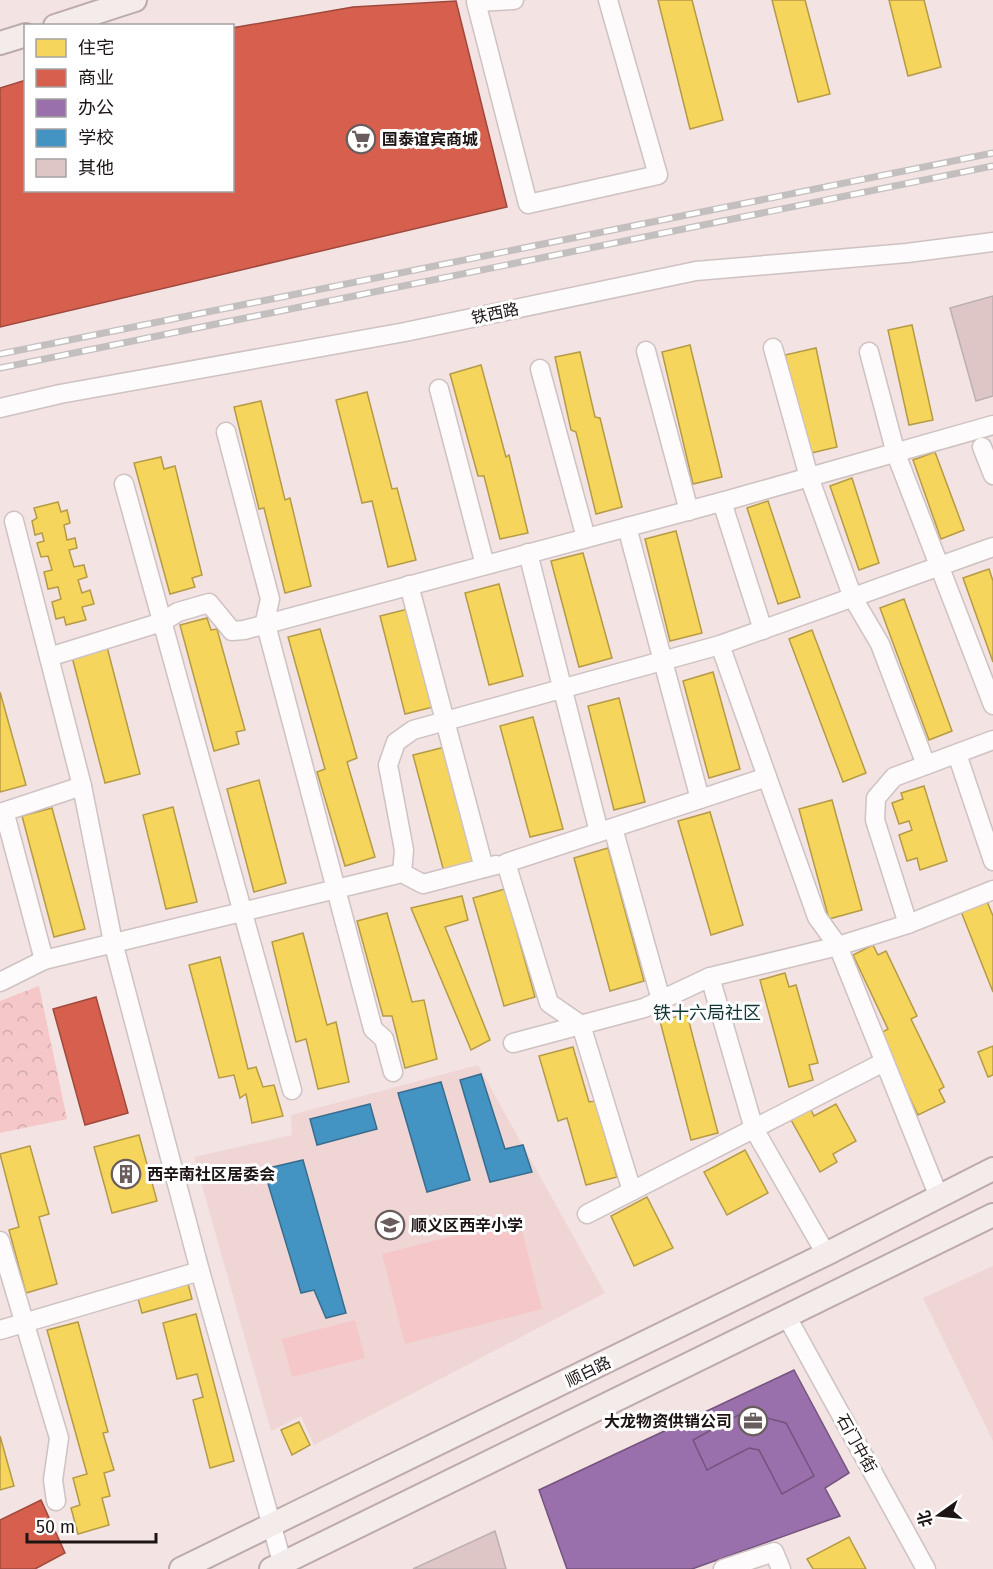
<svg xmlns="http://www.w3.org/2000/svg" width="993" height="1569" font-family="'Fira Sans','Noto Sans SC',sans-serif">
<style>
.built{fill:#f0d5d5}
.green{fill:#f5c7c8}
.park{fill:url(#park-crowns)}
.homes{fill:#f6d55c;stroke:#b59b46;stroke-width:1.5}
.shops{fill:#d6604d;stroke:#9e493c;stroke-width:1.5}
.offices{fill:#9970ab;stroke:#74547e;stroke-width:1.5}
.schools{fill:#4393c3;stroke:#386d8e;stroke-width:1.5}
.building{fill:#dec6c7;stroke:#bcafb0;stroke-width:1.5}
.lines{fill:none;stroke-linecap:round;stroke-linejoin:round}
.minor-casing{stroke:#cfc2c2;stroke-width:21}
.major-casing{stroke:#bdaaaa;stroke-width:26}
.minor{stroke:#fdfbfb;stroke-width:18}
.major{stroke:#f4ebeb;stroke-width:22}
.rail-casing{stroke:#c3bfbf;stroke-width:7}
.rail{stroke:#fff;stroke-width:4.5;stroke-dasharray:14;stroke-linecap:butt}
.labels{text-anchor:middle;stroke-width:6;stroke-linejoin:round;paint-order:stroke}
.poi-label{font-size:16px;font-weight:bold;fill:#1d1414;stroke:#fff;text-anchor:start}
.street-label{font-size:16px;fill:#1d1414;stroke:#fff}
.neighbourhood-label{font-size:18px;fill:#133636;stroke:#fff}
</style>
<defs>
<pattern id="park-crowns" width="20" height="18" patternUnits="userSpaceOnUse" patternTransform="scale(1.5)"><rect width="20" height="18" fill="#f5c7c8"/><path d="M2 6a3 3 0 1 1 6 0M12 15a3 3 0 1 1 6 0" fill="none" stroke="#d2aaab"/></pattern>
</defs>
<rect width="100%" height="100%" fill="#f3e3e3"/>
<!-- built -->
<g class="built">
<polygon points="478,1065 605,1293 314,1445 301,1416 271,1431 194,1157 292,1135 291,1115"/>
<polygon points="993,1266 993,1441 923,1298"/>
</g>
<!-- green -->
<g class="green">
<polygon points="519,1219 542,1309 405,1344 382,1254"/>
<polygon points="355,1320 365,1358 292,1377 282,1339"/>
</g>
<!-- park -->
<polygon class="park" points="39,986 67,1119 0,1133 0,1001"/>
<!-- homes -->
<g class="homes">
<polygon points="658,0 692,0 723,120 690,129"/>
<polygon points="772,0 805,0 830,94 798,102"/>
<polygon points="889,0 924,0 941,67 908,76"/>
<polygon points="912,325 933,420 909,425 888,330"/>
<polygon points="690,345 722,477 693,484 662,352"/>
<polygon points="816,348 837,447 807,454 785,355"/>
<polygon points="580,352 595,417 600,418 622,507 596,514 576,432 571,430 555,357"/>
<polygon points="481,365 506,457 509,455 528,533 500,539 484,476 478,476 450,374"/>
<polygon points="367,392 392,489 397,488 416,560 388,567 372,501 362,503 336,400"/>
<polygon points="261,401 285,500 290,498 311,586 285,593 264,508 259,509 234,407"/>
<polygon points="935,452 964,530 941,539 913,460"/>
<polygon points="161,457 164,469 175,466 202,575 192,578 195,587 170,594 134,463"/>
<polygon points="852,478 879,563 859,570 830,486"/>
<polygon points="768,501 800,597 778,604 747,508"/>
<polygon points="58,502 61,512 67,510 70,523 64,525 67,540 75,538 77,548 69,550 74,567 84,565 87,577 78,580 82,593 90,590 94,604 82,607 86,620 66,625 64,617 56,619 52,602 61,599 58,587 48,589 44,572 52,570 48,556 41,557 37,543 44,541 42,533 35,535 32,521 37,518 34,508"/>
<polygon points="676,531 702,633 670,641 645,539"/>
<polygon points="583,553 612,658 579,667 551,561"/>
<polygon points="989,569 993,581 993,662 963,578"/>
<polygon points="499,584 523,676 489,685 465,593"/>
<polygon points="904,599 952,731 929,740 880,608"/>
<polygon points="412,608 437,706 405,714 380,616"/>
<polygon points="207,618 211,630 217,629 245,730 236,732 239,744 214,751 180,625"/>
<polygon points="320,629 357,758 347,762 375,857 345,866 317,772 325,769 288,637"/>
<polygon points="812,630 866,773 843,782 789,639"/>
<polygon points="107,647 140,774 105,783 72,657"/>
<polygon points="713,672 740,769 709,778 683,681"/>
<polygon points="0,692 26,785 0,792"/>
<polygon points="619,698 645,802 614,810 588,706"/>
<polygon points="533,717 563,829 530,837 500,726"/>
<polygon points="445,747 476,864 444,872 413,755"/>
<polygon points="259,780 286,883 254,892 227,789"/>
<polygon points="924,786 947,861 920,870 917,858 907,861 899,835 912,830 909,821 899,824 892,803 903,799 901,793"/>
<polygon points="832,800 862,910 829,919 799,809"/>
<polygon points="173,807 197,902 166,909 143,815"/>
<polygon points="52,808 85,929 54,937 22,816"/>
<polygon points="710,812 743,925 711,935 678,821"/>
<polygon points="608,848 644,981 610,991 574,858"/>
<polygon points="505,889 535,997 504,1006 473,898"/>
<polygon points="462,896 468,920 445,927 490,1040 471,1050 411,908"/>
<polygon points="986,899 993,916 993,992 960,909"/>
<polygon points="387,913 412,1002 424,1000 437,1059 405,1068 392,1016 383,1016 357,921"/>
<polygon points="303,933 327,1025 336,1022 349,1082 318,1089 306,1039 296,1042 272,942"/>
<polygon points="873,945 878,955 886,951 917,1016 911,1019 944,1087 939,1090 945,1102 918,1115 879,1034 888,1029 853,955"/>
<polygon points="220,957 248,1069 256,1067 263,1087 274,1085 283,1116 252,1123 246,1094 240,1098 234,1075 219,1078 189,965"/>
<polygon points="785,973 789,987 796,985 818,1063 809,1065 813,1080 789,1087 760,980"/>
<polygon points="687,1014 718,1133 691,1140 660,1021"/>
<polygon points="993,1046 993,1075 988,1077 978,1052"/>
<polygon points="573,1047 589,1102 595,1101 617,1177 586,1185 567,1118 558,1121 539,1056"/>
<polygon points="836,1104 856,1141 833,1154 837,1162 820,1172 790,1118 810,1108 814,1116"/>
<polygon points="139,1135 157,1201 112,1213 94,1147"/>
<polygon points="30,1146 49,1214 39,1217 57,1284 26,1293 9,1230 19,1227 0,1154"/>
<polygon points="745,1150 768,1193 727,1215 704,1172"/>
<polygon points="647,1197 673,1248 634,1266 611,1216"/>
<polygon points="187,1280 192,1299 142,1313 137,1295"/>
<polygon points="196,1314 234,1461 210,1468 193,1400 203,1397 197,1374 177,1379 163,1323"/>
<polygon points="78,1322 108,1432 103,1433 114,1470 104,1473 110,1496 102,1498 109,1525 78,1534 71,1508 80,1505 73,1478 87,1474 47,1330"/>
<polygon points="299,1422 310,1445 292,1455 281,1430"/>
<polygon points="0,1436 14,1486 0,1490"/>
<polygon points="849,1537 866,1569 813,1569 807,1559"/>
</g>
<!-- shops -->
<g class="shops">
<polygon points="456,1 507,207 0,327 0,88 26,80 26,190 232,190 232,28 353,7"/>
<polygon points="96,997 128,1113 85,1125 53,1009"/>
<polygon points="41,1500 65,1553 35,1569 0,1569 0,1520"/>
</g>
<!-- offices -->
<g class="offices">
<polygon points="794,1370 849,1473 825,1488 840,1516 692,1569 567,1569 539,1490"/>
<polygon points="744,1412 786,1423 814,1476 782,1494 759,1450 749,1448 707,1470 693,1440"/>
</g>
<!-- schools -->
<g class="schools">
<polygon points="481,1074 505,1149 523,1145 532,1172 490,1182 460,1080"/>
<polygon points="441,1082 470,1180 427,1192 398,1093"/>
<polygon points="370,1104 377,1129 317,1145 310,1119"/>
<polygon points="303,1160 346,1313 326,1318 314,1290 301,1293 266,1177 273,1167"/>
</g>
<!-- building -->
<g class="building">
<polygon points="993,296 993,396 976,401 950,308"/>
<polygon points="495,1531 506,1569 413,1569"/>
</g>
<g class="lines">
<!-- minor casing -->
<g class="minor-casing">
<g id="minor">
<polyline points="514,0 476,2 528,204 658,175 608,0"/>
<polyline points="773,348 809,477 853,598 880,644 926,765"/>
<polyline points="646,351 689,511"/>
<polyline points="869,352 896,454 993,705"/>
<polyline points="540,369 586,538"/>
<polyline points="439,389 485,565"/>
<polyline points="0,408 60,394 405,332 696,271 907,253 993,242"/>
<polyline points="226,432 270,599 265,621 373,1029 384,1039 393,1072"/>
<polyline points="982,447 993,475"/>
<polyline points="124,484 292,1090"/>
<polyline points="722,502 763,630"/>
<polyline points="14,521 82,786 113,942 200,1271 284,1569"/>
<polyline points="627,527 700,799"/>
<polyline points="528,553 599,832"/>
<polyline points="409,585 484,868 496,865"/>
<polyline points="49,657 162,622 178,612 209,603 232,631 244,630 732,499 993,425"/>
<polyline points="957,754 993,861"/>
<polyline points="0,813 82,786"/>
<polyline points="0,814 6,818 44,960"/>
<polyline points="613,828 661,1000"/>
<polyline points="402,873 404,850 388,765 396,742 413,730 720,645"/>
<polyline points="908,924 993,890"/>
<polyline points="710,977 754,1129 826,1254"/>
<polyline points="0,982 44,960 402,873 423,884 484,868"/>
<polyline points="513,1043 644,1008 710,977 838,946 908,924 875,820 876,798 894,777 993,740"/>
<polyline points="632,1191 581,1025 549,1003 506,863 767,777"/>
<polyline points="939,1197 838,946 817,917 720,645 993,547"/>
<polyline points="587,1214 884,1062"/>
<polyline points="0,1241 59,1438 53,1480 56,1501"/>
<polyline points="787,1317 926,1569"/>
<polyline points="0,1330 200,1271"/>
<polyline points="723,1569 774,1552 781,1569"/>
</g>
</g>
<!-- major casing -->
<g class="major-casing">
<g id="major">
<polyline points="55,26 135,0"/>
<polyline points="0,43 26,35"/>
<polyline points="181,1569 826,1254 993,1169"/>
<polyline points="271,1569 993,1215"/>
</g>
</g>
<!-- minor -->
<use href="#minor" class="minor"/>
<!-- major -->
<use href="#major" class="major"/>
<!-- rail casing -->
<g class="rail-casing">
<g id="rail">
<polyline points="0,354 993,153"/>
<polyline points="0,368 993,166"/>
</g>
</g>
<!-- rail -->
<use href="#rail" class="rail"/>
</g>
<!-- icons -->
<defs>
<g id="supermarket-ring" transform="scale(1.5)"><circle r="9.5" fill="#fff" stroke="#685c5c" stroke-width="1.5"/><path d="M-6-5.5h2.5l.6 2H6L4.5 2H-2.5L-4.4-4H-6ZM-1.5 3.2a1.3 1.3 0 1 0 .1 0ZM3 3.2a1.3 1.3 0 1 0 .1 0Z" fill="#685c5c"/></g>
<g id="building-ring" transform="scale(1.5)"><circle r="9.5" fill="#fff" stroke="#685c5c" stroke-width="1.5"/><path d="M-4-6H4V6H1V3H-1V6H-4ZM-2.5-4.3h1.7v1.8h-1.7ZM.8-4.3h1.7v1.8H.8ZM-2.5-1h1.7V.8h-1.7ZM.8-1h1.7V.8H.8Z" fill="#685c5c"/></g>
<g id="school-ring" transform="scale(1.5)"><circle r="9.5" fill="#fff" stroke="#685c5c" stroke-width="1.5"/><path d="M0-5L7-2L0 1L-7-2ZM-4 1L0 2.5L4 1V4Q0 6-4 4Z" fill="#685c5c"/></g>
<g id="office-ring" transform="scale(1.5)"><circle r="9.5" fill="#fff" stroke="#685c5c" stroke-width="1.5"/><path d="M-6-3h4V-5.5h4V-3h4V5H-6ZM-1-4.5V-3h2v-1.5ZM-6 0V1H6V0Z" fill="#685c5c"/></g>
</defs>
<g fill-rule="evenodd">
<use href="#supermarket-ring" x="361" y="139"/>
<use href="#building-ring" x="126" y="1174"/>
<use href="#school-ring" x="390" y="1225"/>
<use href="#office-ring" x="753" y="1421"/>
</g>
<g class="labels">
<!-- poi labels -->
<g class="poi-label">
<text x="382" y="145">国泰谊宾商城</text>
<text x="147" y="1180">西辛南社区居委会</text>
<text x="411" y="1231">顺义区西辛小学</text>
<text x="732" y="1427" text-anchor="end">大龙物资供销公司</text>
</g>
<!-- street labels -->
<g class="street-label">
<text transform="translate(495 313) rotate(-12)" y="6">铁西路</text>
<text transform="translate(588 1371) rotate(-26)" y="6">顺白路</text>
<text transform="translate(857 1443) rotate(61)" y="6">石门中街</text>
</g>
<!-- neighbourhood labels -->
<g class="neighbourhood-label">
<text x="707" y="1019">铁十六局社区</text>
</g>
</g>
<!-- legend -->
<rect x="24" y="24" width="210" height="168" fill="#ffffff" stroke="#a5a1a1" stroke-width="1.5"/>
<rect x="36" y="39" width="30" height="18" fill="#f6d55c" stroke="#a5a1a1" stroke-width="1.5"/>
<text x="78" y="54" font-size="18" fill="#1d1414">住宅</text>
<rect x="36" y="69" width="30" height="18" fill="#d6604d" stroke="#a5a1a1" stroke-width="1.5"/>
<text x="78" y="84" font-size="18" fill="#1d1414">商业</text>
<rect x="36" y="99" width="30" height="18" fill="#9970ab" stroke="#a5a1a1" stroke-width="1.5"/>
<text x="78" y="114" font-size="18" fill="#1d1414">办公</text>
<rect x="36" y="129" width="30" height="18" fill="#4393c3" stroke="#a5a1a1" stroke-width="1.5"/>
<text x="78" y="144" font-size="18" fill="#1d1414">学校</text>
<rect x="36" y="159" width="30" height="18" fill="#dec6c7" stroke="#a5a1a1" stroke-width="1.5"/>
<text x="78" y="174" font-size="18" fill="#1d1414">其他</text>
<!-- north arrow -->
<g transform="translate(939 1515) rotate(255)" stroke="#ffffff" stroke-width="4.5" paint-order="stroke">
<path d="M0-4.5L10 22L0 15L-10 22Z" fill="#1d1414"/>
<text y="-9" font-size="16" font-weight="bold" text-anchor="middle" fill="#1d1414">北</text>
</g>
<!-- scale -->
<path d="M27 1533v9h129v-9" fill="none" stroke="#1d1414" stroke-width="3"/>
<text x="36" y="1533" font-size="18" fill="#1d1414" stroke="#ffffff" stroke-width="4.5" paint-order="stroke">50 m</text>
</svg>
